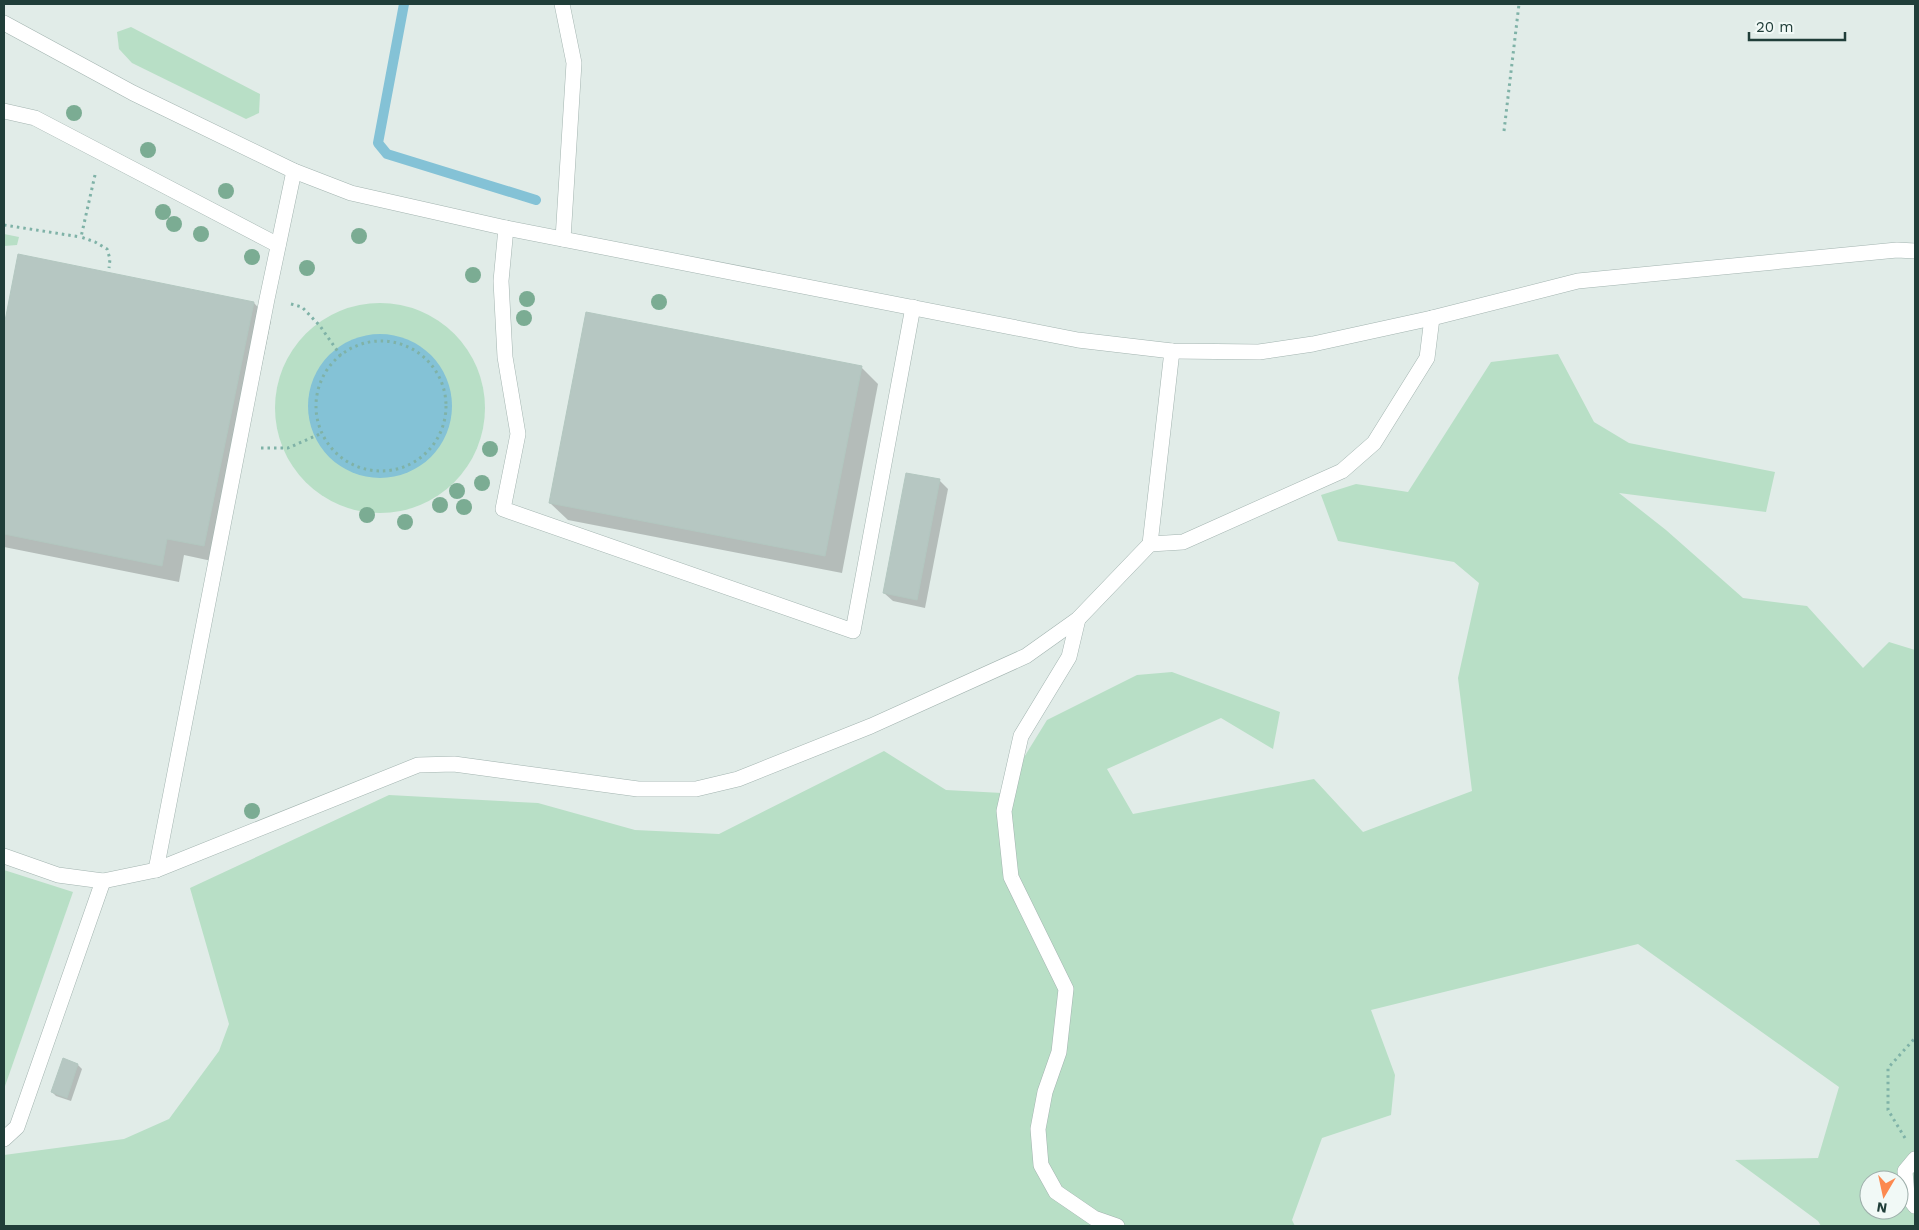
<svg xmlns="http://www.w3.org/2000/svg" width="1919" height="1230" font-family="'Work Sans',sans-serif">
<style>
.green{fill:#b8dfc6;fill-rule:evenodd}
.water{fill:#84c2d6}
.shadow{fill:#0003}
.lines{fill:none;stroke-linecap:round;stroke-linejoin:round}
.stream{stroke:#84c2d6;stroke-width:10}
.building{fill:#b6c7c2;stroke:#b3c7c0}
.service-casing{stroke:#a3b4b0;stroke-width:16}
.minor-casing{stroke:#a3b4b0;stroke-width:16}
.path{stroke:#7fb2a7;stroke-width:3;stroke-dasharray:2.5 4;stroke-linecap:butt}
.service{stroke:#fff;stroke-width:15}
.minor{stroke:#fff;stroke-width:15}
.tree{fill:#7bac93}
</style>
<rect width="100%" height="100%" fill="#e1ece8"/>
<!-- green -->
<g class="green">
<polygon points="131,27 260,94 259,113 246,119 132,63 119,49 117,32"/>
<polygon points="4,234 19,237 17,245 4,246"/>
<circle cx="380" cy="408" r="105"/>
<path d="M 1558,354 L 1594,422 L 1629,443 L 1775,472 L 1766,512 L 1619,493 L 1666,530 L 1743,598 L 1807,606 L 1863,668 L 1889,642 L 1915,650 L 1915,1226 L 1821,1226 L 1818,1221 L 1735,1160 L 1818,1158 L 1839,1087 L 1638,944 L 1371,1010 L 1395,1075 L 1391,1115 L 1322,1138 L 1292,1220 L 1295,1226 L 4,1226 L 4,1155 L 124,1139 L 169,1119 L 219,1051 L 229,1024 L 190,888 L 389,795 L 538,803 L 635,830 L 719,834 L 884,751 L 946,790 L 1002,793 L 1047,720 L 1137,675 L 1172,672 L 1280,712 L 1273,749 L 1221,718 L 1107,769 L 1133,814 L 1314,779 L 1363,832 L 1472,791 L 1458,678 L 1479,583 L 1454,562 L 1338,541 L 1321,495 L 1356,484 L 1408,492 L 1491,362 ZM 1869,1180 L 1899,1180 L 1899,1210 L 1869,1210 Z"/>
<polygon points="4,870 73,892 4,1089"/>
</g>
<!-- water -->
<circle class="water" cx="380" cy="406" r="72"/>
<!-- shadow -->
<g class="shadow">
<polygon points="19,256 254,303 271,321 221,563 184,555 179,582 4,547 4,332"/>
<polygon points="861,367 878,384 842,573 568,520 550,503"/>
<polygon points="939,480 948,489 925,608 893,601 884,593"/>
<polygon points="63,1060 78,1065 82,1069 71,1101 56,1096 52,1092"/>
</g>
<g class="lines">
<!-- stream -->
<polyline class="stream" points="404,4 378,143 387,154 536,200"/>
</g>
<!-- building -->
<g class="building">
<polygon points="18,254 254,302 204,546 167,539 162,566 4,534 4,326"/>
<polygon points="586,312 862,366 825,556 549,503"/>
<polygon points="906,473 940,479 917,600 883,593"/>
<polygon points="63,1058 78,1064 67,1098 51,1092"/>
</g>
<g class="lines">
<!-- service casing -->
<g class="service-casing">
<g id="service">
<polyline points="4,111 35,118 278,245"/>
<polyline points="506,228 501,281 505,357 518,434 503,509 853,631 913,307"/>
<polyline points="1150,544 1183,542 1342,471 1374,443 1427,358 1432,318"/>
<polyline points="156,870 267,299 294,171"/>
</g>
</g>
<!-- minor casing -->
<g class="minor-casing">
<g id="minor">
<polyline points="562,4 574,63 563,239"/>
<polyline points="4,23 133,93 294,171 351,193 506,228 1078,340 1172,351 1259,352 1313,344 1432,318 1578,281 1897,250 1915,251"/>
<polyline points="1078,619 1069,657 1021,736 1004,811 1011,877 1066,989 1059,1052 1045,1092 1038,1129 1041,1165 1056,1192 1094,1218 1117,1226"/>
<polyline points="4,856 58,875 103,881 156,870 418,765 454,764 638,789 696,789 738,779 871,726 1026,656 1078,619 1150,544 1172,351"/>
<polyline points="4,1139 17,1127 103,881"/>
<polyline points="1915,1159 1905,1171 1907,1195 1915,1206"/>
</g>
</g>
<!-- path -->
<g class="path">
<polyline points="1504,131 1519,4"/>
<polyline points="95,175 81,237 95,242 107,249 110,259 109,268"/>
<polyline points="4,225 81,237"/>
<polyline points="291,304 302,307 320,326 341,356"/>
<circle cx="381" cy="406" r="65"/>
<polyline points="261,448 288,448 322,433"/>
<polyline points="1905,1138 1888,1110 1888,1068 1915,1038"/>
</g>
<!-- service -->
<use href="#service" class="service"/>
<!-- minor -->
<use href="#minor" class="minor"/>
</g>
<!-- trees -->
<g class="tree">
<circle cx="74" cy="113" r="8"/>
<circle cx="148" cy="150" r="8"/>
<circle cx="226" cy="191" r="8"/>
<circle cx="163" cy="212" r="8"/>
<circle cx="174" cy="224" r="8"/>
<circle cx="201" cy="234" r="8"/>
<circle cx="359" cy="236" r="8"/>
<circle cx="252" cy="257" r="8"/>
<circle cx="307" cy="268" r="8"/>
<circle cx="473" cy="275" r="8"/>
<circle cx="527" cy="299" r="8"/>
<circle cx="659" cy="302" r="8"/>
<circle cx="524" cy="318" r="8"/>
<circle cx="490" cy="449" r="8"/>
<circle cx="482" cy="483" r="8"/>
<circle cx="457" cy="491" r="8"/>
<circle cx="440" cy="505" r="8"/>
<circle cx="464" cy="507" r="8"/>
<circle cx="367" cy="515" r="8"/>
<circle cx="405" cy="522" r="8"/>
<circle cx="252" cy="811" r="8"/>
</g>
<!-- border -->
<rect width="1919" height="1230" fill="none" stroke="#203e39" stroke-width="10"/>
<!-- north arrow -->
<g transform="translate(1884 1195) rotate(189)"><circle r="24" fill="#f1f9f6" stroke="#9daeaa"/>
<path d="M0-4L9 19L0 12L-9 19Z" fill="#fc894f"/>
<text y="-8" font-size="14" font-weight="bold" text-anchor="middle" fill="#203e39">N</text>
</g>
<!-- scale -->
<path d="M1749 32v8h96v-8" fill="none" stroke="#203e39" stroke-width="2.5"/>
<text x="1756" y="32" font-size="15" fill="#203e39" stroke="#f1f9f6" stroke-width="4" paint-order="stroke">20 m</text>
</svg>
